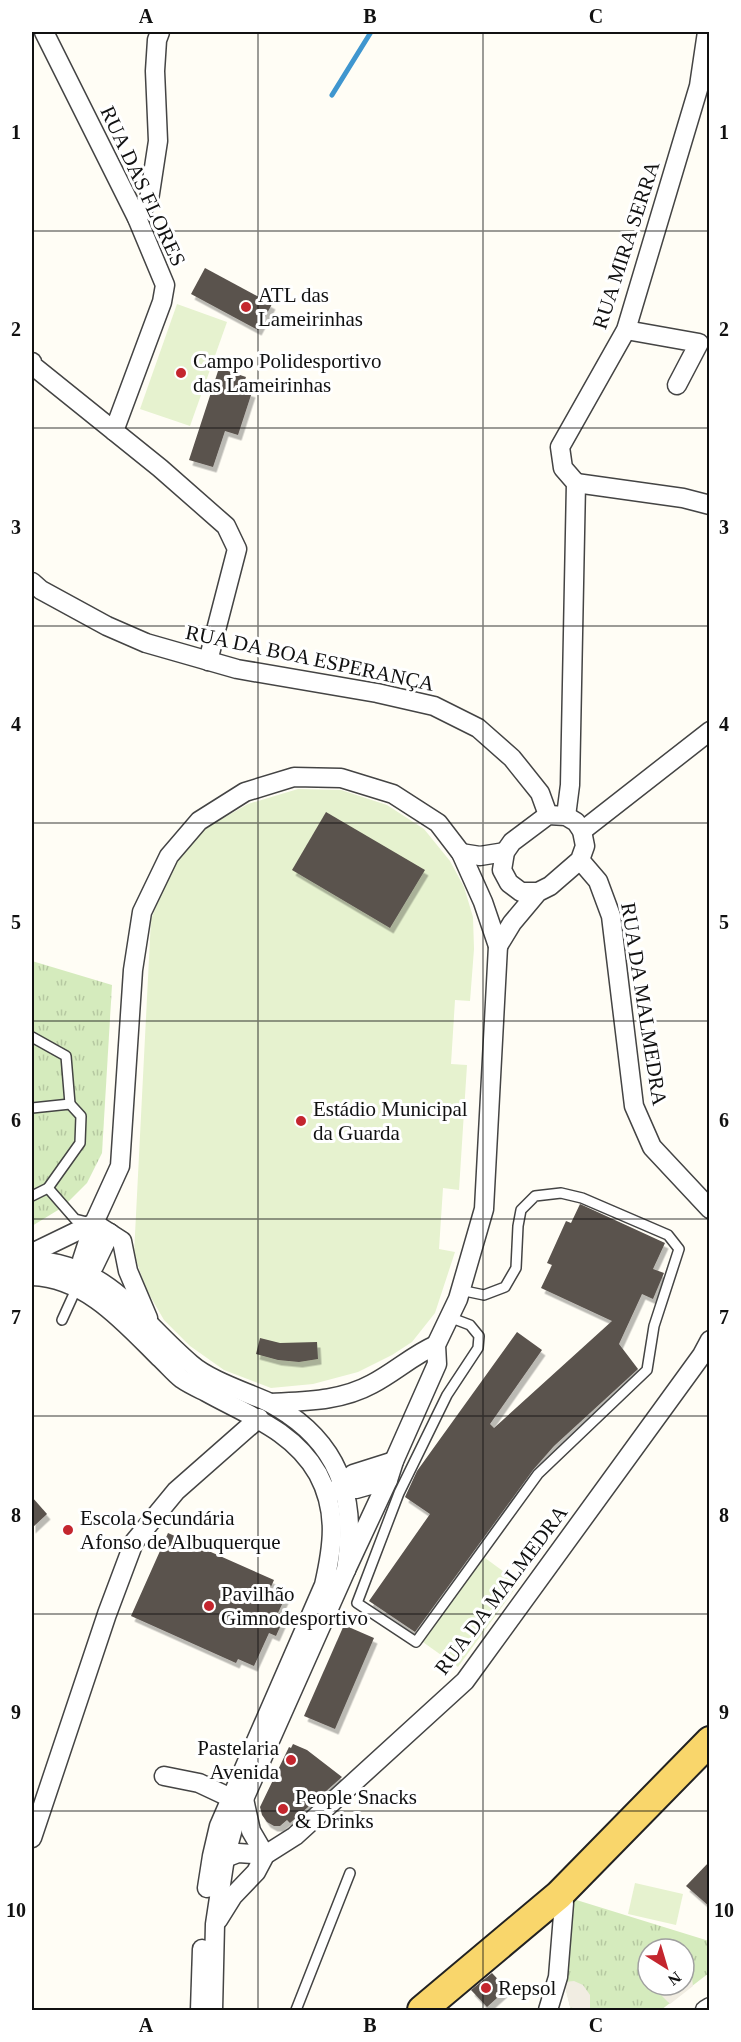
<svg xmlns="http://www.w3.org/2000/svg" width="741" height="2042" font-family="Georgia,serif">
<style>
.park{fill:url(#park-tufts);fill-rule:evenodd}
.pitch{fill:#e6f2cf}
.plaza{fill:#f1ede2}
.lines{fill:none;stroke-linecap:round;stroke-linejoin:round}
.stream{stroke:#3f96cf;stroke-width:5}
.building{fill:#5a524d;filter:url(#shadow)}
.service-casing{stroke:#444;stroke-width:12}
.minor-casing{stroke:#444;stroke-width:21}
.primary-casing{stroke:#222;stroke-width:32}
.service{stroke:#fff;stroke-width:9}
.minor{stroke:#fff;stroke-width:18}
.primary{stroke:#f9d66b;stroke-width:28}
.grid{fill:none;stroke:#111;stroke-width:1.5;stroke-opacity:0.55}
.poi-dot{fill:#c4262e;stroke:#fff;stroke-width:2}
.labels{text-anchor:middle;stroke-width:6;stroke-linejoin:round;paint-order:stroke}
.street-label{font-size:21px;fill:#111;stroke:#fff}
.poi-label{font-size:21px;fill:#111;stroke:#fff;text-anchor:start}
.neatline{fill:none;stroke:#111;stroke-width:2}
.grid-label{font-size:20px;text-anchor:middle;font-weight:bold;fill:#111}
</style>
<defs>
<pattern id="park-tufts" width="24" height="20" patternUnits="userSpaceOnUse" patternTransform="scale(1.5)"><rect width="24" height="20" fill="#d5ebbd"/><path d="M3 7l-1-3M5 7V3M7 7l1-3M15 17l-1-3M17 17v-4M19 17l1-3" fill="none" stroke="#b6c8a1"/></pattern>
<filter id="shadow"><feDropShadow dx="3.5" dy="5.5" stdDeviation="0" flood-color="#0004"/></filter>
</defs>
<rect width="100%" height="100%" fill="#fffdf5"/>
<!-- park -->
<g class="park">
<polygon points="32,961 112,985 102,1153 87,1183 63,1207 32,1226"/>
<path d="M 570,1898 L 709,1941 L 709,1973 L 661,2010 L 571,2010 L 564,1982 ZM 648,1949 L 684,1949 L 684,1985 L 648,1985 Z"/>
</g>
<!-- pitch -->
<g class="pitch">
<polygon points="177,304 227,322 190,426 140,409"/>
<polygon points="298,789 341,790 387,805 424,829 450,861 464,887 473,917 474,949 470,1001 455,1000 451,1064 467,1065 459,1190 443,1188 439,1249 455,1252 435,1313 412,1342 392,1355 358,1372 313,1384 271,1388 224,1370 190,1346 164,1320 146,1289 134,1254 151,919 175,861 204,829 248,804"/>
<polygon points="481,1555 519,1583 458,1667 420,1640"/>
<polygon points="635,1883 683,1894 676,1925 628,1914"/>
</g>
<!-- plaza -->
<g class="plaza">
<polygon points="691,1970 693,1986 670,2004 651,1985 684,1985 684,1971"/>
<polygon points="574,1981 583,1985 590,1995 590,2010 578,2010 570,2007 564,1982"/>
</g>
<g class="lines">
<!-- stream -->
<polyline class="stream" points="332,95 371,32"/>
</g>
<!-- building -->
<g class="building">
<polygon points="205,268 272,304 258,330 191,294"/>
<polygon points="219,368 246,377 242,389 252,392 238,435 225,431 213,467 189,460"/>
<polygon points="326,812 425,870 390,928 292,870"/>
<polygon points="580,1204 665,1243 653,1269 664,1273 653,1299 642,1294 619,1344 638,1369 554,1446 533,1470 415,1632 369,1601 430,1514 405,1497 417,1471 517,1332 542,1350 490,1424 494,1428 612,1321 541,1288 552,1265 547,1263 566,1221 571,1223"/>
<polygon points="260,1338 280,1343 317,1342 318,1359 299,1362 278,1360 256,1354"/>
<polygon points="32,1497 47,1514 32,1528"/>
<polygon points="168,1533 274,1580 270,1589 286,1596 277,1615 284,1618 276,1636 269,1633 254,1666 238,1659 236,1663 131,1616"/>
<polygon points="344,1625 374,1638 335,1729 304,1716"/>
<polygon points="293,1744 307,1750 342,1777 290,1823 287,1820 280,1826 274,1826 267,1822 262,1815 260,1807 289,1747 291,1748"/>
<polygon points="710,1861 710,1907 686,1886"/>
<polygon points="492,1973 507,1989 487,2007 471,1990"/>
</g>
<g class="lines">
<!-- service casing -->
<g class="service-casing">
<g id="service">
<polyline points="32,1037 66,1056 70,1104"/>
<polyline points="32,1108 70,1104 81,1116 80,1143 48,1188 32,1196"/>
<polyline points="48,1188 75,1219 91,1223"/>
<polyline points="449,1317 470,1325 479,1336 478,1348 447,1395 399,1493 357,1603 416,1642 538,1474 647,1370 654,1326 679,1249 668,1235 582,1198 561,1193 535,1196 521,1210 518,1226 516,1268 505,1287 484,1295 460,1290"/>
<polyline points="62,1320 77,1287"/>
<polyline points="296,2010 350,1873"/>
</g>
</g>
<!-- minor casing -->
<g class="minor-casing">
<g id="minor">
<polyline points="44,32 137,218 165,285 162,302 114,431"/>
<polyline points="137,218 149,200 158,141 155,71 157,40 160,32"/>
<polyline points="626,330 699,343 677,385"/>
<polyline points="32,362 32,365 160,468 226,526 237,549 208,661"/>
<polyline points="576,483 683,498 710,505"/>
<polyline points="32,582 41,590 107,626 146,643 237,669 377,693 434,706 478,728 512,758 540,793 548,815"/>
<polyline points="566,816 570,785 576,483 563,468 560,447 626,330 699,86 707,32"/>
<polyline points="582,831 710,731"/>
<polyline points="461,853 480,856 505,852"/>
<polyline points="580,860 598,881 611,916 634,1106 652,1147 710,1209"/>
<polyline points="498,946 512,923 538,892 550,886 580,860 585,846 582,831 576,822 566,816 548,815 512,842 505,852 502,870 509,883 521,892 538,892"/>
<polyline points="32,1253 94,1223 120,1166 133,970 142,912 169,856 199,821 245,792 294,777 341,778 393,794 438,823 461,853 483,902 498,946 484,1209 458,1299 436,1345 437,1364 394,1461 388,1480 346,1570"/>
<path d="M 32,1260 C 111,1266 136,1317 191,1364 C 209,1380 246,1392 268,1402 C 275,1405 281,1410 288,1414 C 344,1452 356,1506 346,1570 L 244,1799 L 234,1825 L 225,1858 L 215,1924 L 213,2010"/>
<polyline points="85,1272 82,1260 94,1223 122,1241 128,1271 148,1318"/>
<polyline points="85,1272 94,1266 110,1233"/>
<path d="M 32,1276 C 86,1278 123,1321 159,1357 C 167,1364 174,1373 182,1379 C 189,1384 198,1388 206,1392 C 247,1415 293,1430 318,1474 C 338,1511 333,1546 324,1585 L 219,1826 L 212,1856 L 207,1888"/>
<path d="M 271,1403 C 306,1401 341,1401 372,1384 C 395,1372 413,1355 436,1345"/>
<polyline points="343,1487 353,1474 394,1461"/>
<polyline points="335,1490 343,1487 356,1489 388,1480"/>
<polyline points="164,1776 199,1783 231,1798"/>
<polyline points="244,1799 251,1831 265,1855"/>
<polyline points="32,1838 107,1614 134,1542 176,1491 259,1418"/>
<polyline points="217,1857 225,1858 238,1853 265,1855"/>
<polyline points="218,1920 233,1896 256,1872 265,1855 295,1836 465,1681 702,1355 710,1340"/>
<polyline points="200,2010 202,1949"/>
<polyline points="548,2010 558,1977 564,1903 559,1895"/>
<polyline points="705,2010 710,2007"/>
</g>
</g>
<!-- primary casing -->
<g class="primary-casing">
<polyline id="primary" points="422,2010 559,1895 710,1741"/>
</g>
<!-- service -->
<use href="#service" class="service"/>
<!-- minor -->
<use href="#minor" class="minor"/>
<!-- primary -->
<use href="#primary" class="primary"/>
</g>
<!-- grid -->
<path class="grid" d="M 258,32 L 258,2010M 483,32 L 483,2010M 32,231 L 710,231M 32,428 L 710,428M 32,626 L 710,626M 32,823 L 710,823M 32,1021 L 710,1021M 32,1219 L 710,1219M 32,1416 L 710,1416M 32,1614 L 710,1614M 32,1811 L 710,1811"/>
<!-- markers -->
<g class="poi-dot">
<circle cx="246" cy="307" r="6"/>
<circle cx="181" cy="373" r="6"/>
<circle cx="301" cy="1121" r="6"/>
<circle cx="68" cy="1530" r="6"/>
<circle cx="209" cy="1606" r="6"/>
<circle cx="291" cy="1760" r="6"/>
<circle cx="283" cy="1809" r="6"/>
<circle cx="486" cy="1988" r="6"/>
</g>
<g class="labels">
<!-- street labels -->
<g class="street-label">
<text transform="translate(143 186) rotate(65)" y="7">RUA DAS FLORES</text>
<text transform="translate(626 245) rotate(-72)" y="7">RUA MIRA SERRA</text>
<text transform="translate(310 658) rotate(12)" y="7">RUA DA BOA ESPERANÇA</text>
<text transform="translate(644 1004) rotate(81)" y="7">RUA DA MALMEDRA</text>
<text transform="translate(501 1590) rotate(-53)" y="7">RUA DA MALMEDRA</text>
</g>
<!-- poi labels -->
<g class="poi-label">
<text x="258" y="302">ATL das<tspan x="258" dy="24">Lameirinhas</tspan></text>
<text x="193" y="368">Campo Polidesportivo<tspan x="193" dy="24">das Lameirinhas</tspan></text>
<text x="313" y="1116">Estádio Municipal<tspan x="313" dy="24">da Guarda</tspan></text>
<text x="80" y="1525">Escola Secundária<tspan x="80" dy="24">Afonso de Albuquerque</tspan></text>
<text x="221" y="1601">Pavilhão<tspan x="221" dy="24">Gimnodesportivo</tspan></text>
<text x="279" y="1755" text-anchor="end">Pastelaria<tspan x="279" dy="24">Avenida</tspan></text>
<text x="295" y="1804">People Snacks<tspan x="295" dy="24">&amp; Drinks</tspan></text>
<text x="498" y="1995">Repsol</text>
</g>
</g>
<!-- border -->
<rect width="741" height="2042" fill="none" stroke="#ffffff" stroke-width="66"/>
<!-- north arrow -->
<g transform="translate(666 1967) rotate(143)"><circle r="28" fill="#ffffff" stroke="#a0a0a0" stroke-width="1.5"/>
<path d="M0-4.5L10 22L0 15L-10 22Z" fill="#c4262e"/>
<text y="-9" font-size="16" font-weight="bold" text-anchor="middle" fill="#111111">N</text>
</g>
<rect x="33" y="33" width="675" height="1976" class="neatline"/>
<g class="grid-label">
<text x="146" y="23">A</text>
<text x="370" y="23">B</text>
<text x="596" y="23">C</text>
<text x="16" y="139">1</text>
<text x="724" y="139">1</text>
<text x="16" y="336">2</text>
<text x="724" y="336">2</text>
<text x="16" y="534">3</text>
<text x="724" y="534">3</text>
<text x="16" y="731">4</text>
<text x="724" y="731">4</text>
<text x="16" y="929">5</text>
<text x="724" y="929">5</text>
<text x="16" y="1127">6</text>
<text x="724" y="1127">6</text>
<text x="16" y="1324">7</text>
<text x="724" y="1324">7</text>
<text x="16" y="1522">8</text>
<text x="724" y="1522">8</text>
<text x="16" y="1719">9</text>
<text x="724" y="1719">9</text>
<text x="16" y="1917">10</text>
<text x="724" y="1917">10</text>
<text x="146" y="2032">A</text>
<text x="370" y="2032">B</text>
<text x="596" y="2032">C</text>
</g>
</svg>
